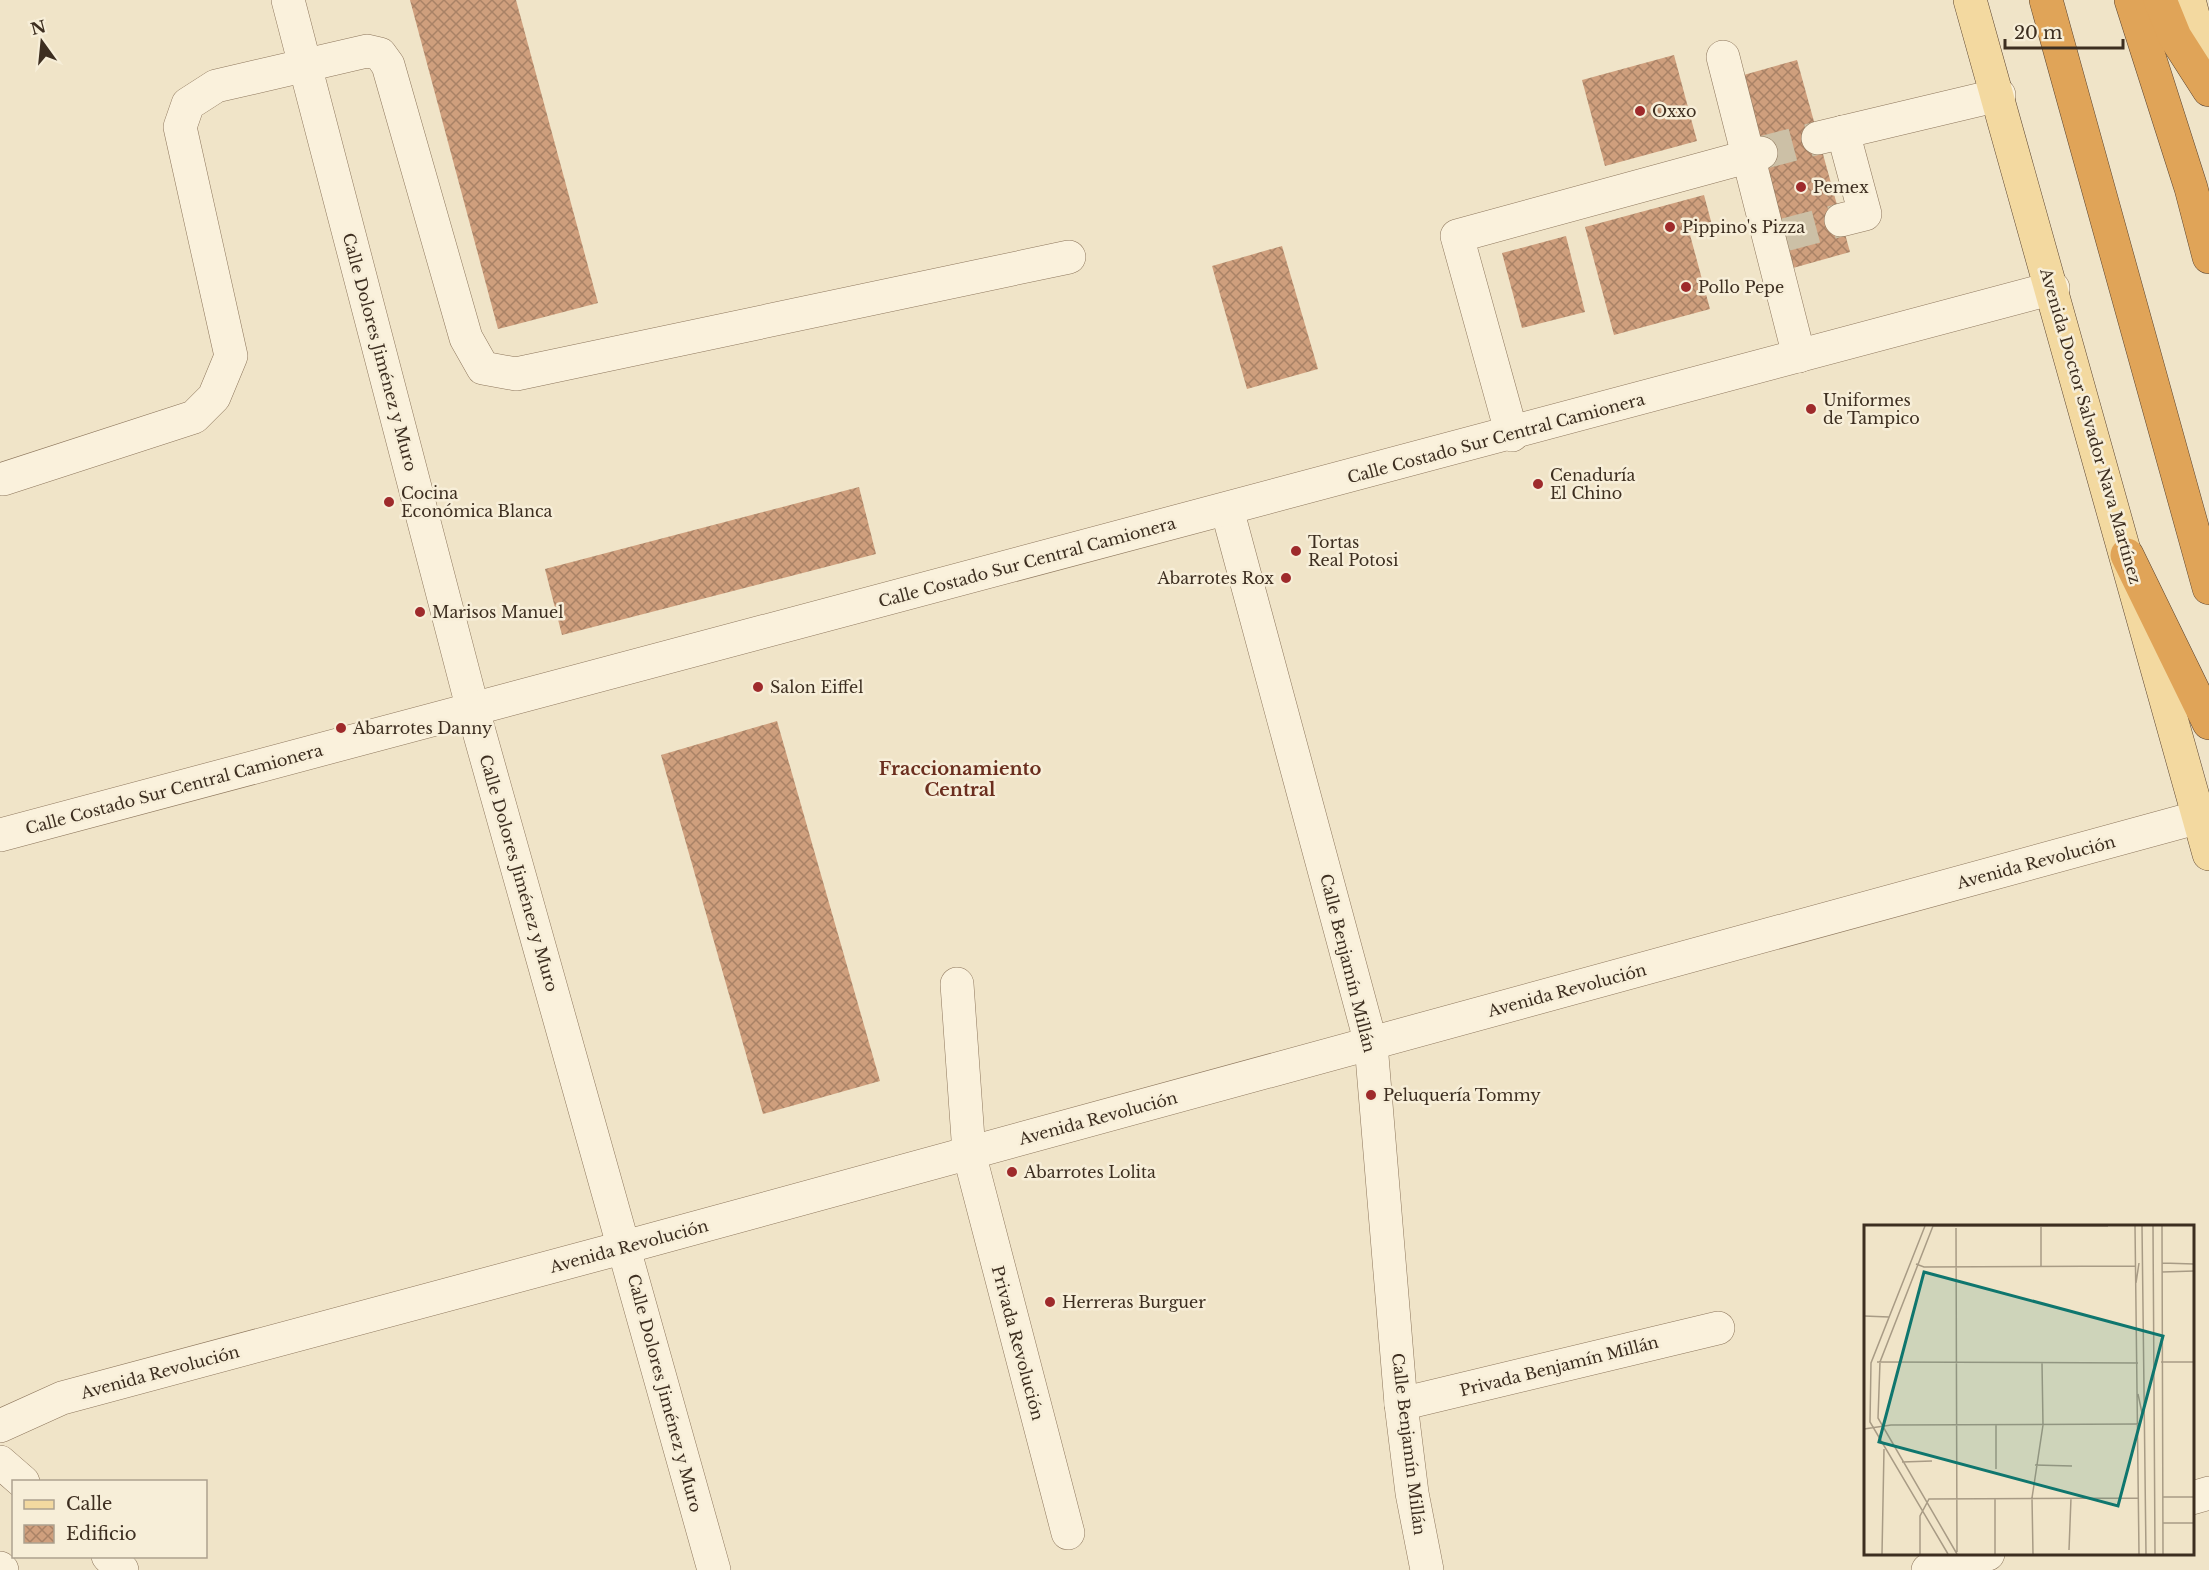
<svg xmlns="http://www.w3.org/2000/svg" width="2209" height="1570" font-family="'Libre Baskerville',serif">
<style>
.building{fill:url(#building-cross-hatch)}
.lines{fill:none;stroke-linecap:round;stroke-linejoin:round}
.minor-tunnel{stroke:#ccc0a6;stroke-width:33;stroke-dasharray:33 16;stroke-linecap:butt}
.minor-casing{stroke:#8d765c;stroke-width:34}
.major-casing{stroke:#5b4430;stroke-width:34}
.highway-casing{stroke:#5b4430;stroke-width:34}
.minor{stroke:#faf1dc;stroke-width:33}
.major{stroke:#f3d9a0;stroke-width:33}
.highway{stroke:#e0a458;stroke-width:33}
.poi-dot{fill:#9e2a2b;stroke:#f7eed8;stroke-width:2}
.labels{text-anchor:middle;stroke-width:5;stroke-linejoin:round;paint-order:stroke}
.poi-label{font-size:16px;fill:#3d2e20;stroke:#f7eed8;text-anchor:start}
.street-label{font-size:16px;fill:#3d2e20;stroke:#f7eed8}
.neighbourhood-label{font-size:18px;font-weight:bold;fill:#6b2e1e;stroke:#f7eed8}
.inset-road{fill:none;stroke:#a89b85;stroke-width:1.5}
.view{fill:#0f766e;fill-opacity:0.15;stroke:#0f766e;stroke-width:3}
.inset-edge{fill:none;stroke:#3d2e20;stroke-width:3}
</style>
<defs>
<pattern id="building-cross-hatch" width="8" height="8" patternUnits="userSpaceOnUse" patternTransform="scale(1.5)"><rect width="8" height="8" fill="#cf9f7d"/><path d="M0 0l8 8M0 8l8-8" fill="none" stroke="#a98266"/></pattern>
</defs>
<rect width="100%" height="100%" fill="#f0e4c8"/>
<!-- building -->
<g class="building">
<polygon points="410,0 516,0 598,303 498,329"/>
<polygon points="1674,55 1697,141 1605,166 1582,80"/>
<polygon points="1797,60 1850,252 1793,268 1740,76"/>
<polygon points="1704,195 1712,225 1689,231 1710,309 1614,335 1585,227"/>
<polygon points="1566,236 1585,312 1522,328 1502,253"/>
<polygon points="1282,246 1318,369 1247,389 1212,266"/>
<polygon points="859,487 876,554 562,635 545,569"/>
<polygon points="777,721 880,1081 763,1114 661,755"/>
</g>
<g class="lines">
<!-- minor-tunnel -->
<g class="minor-tunnel">
<polyline points="1761,153 1818,138"/>
<polyline points="1784,235 1841,220"/>
</g>
<!-- minor casing -->
<g class="minor-casing">
<g id="minor">
<polyline points="288,0 473,710 714,1570"/>
<polyline points="1723,57 1799,356"/>
<polyline points="1818,138 1999,95"/>
<polyline points="1841,220 1865,214 1843,132"/>
<polyline points="1512,435 1457,236 1761,153"/>
<polyline points="3,479 194,417 214,397 231,356 180,127 188,104 216,86 367,51 380,54 388,65 466,338 483,368 516,374 1069,257"/>
<polyline points="1227,509 1371,1044 1401,1404 1412,1493 1427,1570"/>
<polyline points="0,835 2053,288"/>
<polyline points="957,984 969,1153 1068,1533"/>
<polyline points="1401,1404 1718,1328"/>
<polyline points="0,1426 62,1398 625,1247 2199,817"/>
<polyline points="0,1462 23,1482"/>
<polyline points="2192,1498 2209,1493"/>
<polyline points="108,1556 122,1570"/>
<polyline points="0,1568 2,1570"/>
<polyline points="1928,1570 1988,1554"/>
</g>
</g>
<!-- major casing -->
<g class="major-casing">
<g id="major">
<polyline points="1970,0 2209,854"/>
<polyline points="2189,0 2209,76"/>
</g>
</g>
<!-- highway casing -->
<g class="highway-casing">
<g id="highway">
<polyline points="2046,0 2209,588"/>
<polyline points="2131,0 2191,188 2209,257"/>
<polyline points="2160,0 2175,37 2209,90"/>
<polyline points="2127,555 2209,723"/>
</g>
</g>
<!-- minor -->
<use href="#minor" class="minor"/>
<!-- major -->
<use href="#major" class="major"/>
<!-- highway -->
<use href="#highway" class="highway"/>
</g>
<!-- markers -->
<g class="poi-dot">
<circle cx="1640" cy="111" r="6"/>
<circle cx="1801" cy="187" r="6"/>
<circle cx="1670" cy="227" r="6"/>
<circle cx="1686" cy="287" r="6"/>
<circle cx="1811" cy="409" r="6"/>
<circle cx="1538" cy="484" r="6"/>
<circle cx="389" cy="502" r="6"/>
<circle cx="1296" cy="551" r="6"/>
<circle cx="1286" cy="578" r="6"/>
<circle cx="420" cy="612" r="6"/>
<circle cx="758" cy="687" r="6"/>
<circle cx="341" cy="728" r="6"/>
<circle cx="1371" cy="1095" r="6"/>
<circle cx="1012" cy="1172" r="6"/>
<circle cx="1050" cy="1302" r="6"/>
</g>
<g class="labels">
<!-- poi labels -->
<g class="poi-label">
<text x="1652" y="117">Oxxo</text>
<text x="1813" y="193">Pemex</text>
<text x="1682" y="233">Pippino's Pizza</text>
<text x="1698" y="293">Pollo Pepe</text>
<text x="1823" y="406">Uniformes<tspan x="1823" dy="18">de Tampico</tspan></text>
<text x="1550" y="481">Cenaduría<tspan x="1550" dy="18">El Chino</tspan></text>
<text x="401" y="499">Cocina<tspan x="401" dy="18">Económica Blanca</tspan></text>
<text x="1308" y="548">Tortas<tspan x="1308" dy="18">Real Potosi</tspan></text>
<text x="1274" y="584" text-anchor="end">Abarrotes Rox</text>
<text x="432" y="618">Marisos Manuel</text>
<text x="770" y="693">Salon Eiffel</text>
<text x="353" y="734">Abarrotes Danny</text>
<text x="1383" y="1101">Peluquería Tommy</text>
<text x="1024" y="1178">Abarrotes Lolita</text>
<text x="1062" y="1308">Herreras Burguer</text>
</g>
<!-- street labels -->
<g class="street-label">
<text transform="translate(380 352) rotate(75)" y="6">Calle Dolores Jiménez y Muro</text>
<text transform="translate(2091 426) rotate(74)" y="6">Avenida Doctor Salvador Nava Martínez</text>
<text transform="translate(1496 438) rotate(-15)" y="6">Calle Costado Sur Central Camionera</text>
<text transform="translate(1027 562) rotate(-15)" y="6">Calle Costado Sur Central Camionera</text>
<text transform="translate(174 789) rotate(-15)" y="6">Calle Costado Sur Central Camionera</text>
<text transform="translate(2036 862) rotate(-15)" y="6">Avenida Revolución</text>
<text transform="translate(519 873) rotate(74)" y="6">Calle Dolores Jiménez y Muro</text>
<text transform="translate(1348 963) rotate(76)" y="6">Calle Benjamín Millán</text>
<text transform="translate(1567 990) rotate(-15)" y="6">Avenida Revolución</text>
<text transform="translate(1098 1118) rotate(-15)" y="6">Avenida Revolución</text>
<text transform="translate(629 1246) rotate(-15)" y="6">Avenida Revolución</text>
<text transform="translate(1018 1343) rotate(75)" y="6">Privada Revolución</text>
<text transform="translate(1559 1366) rotate(-14)" y="6">Privada Benjamín Millán</text>
<text transform="translate(160 1372) rotate(-15)" y="6">Avenida Revolución</text>
<text transform="translate(665 1393) rotate(75)" y="6">Calle Dolores Jiménez y Muro</text>
<text transform="translate(1409 1444) rotate(83)" y="6">Calle Benjamín Millán</text>
</g>
<!-- neighbourhood labels -->
<g class="neighbourhood-label">
<text x="960" y="775">Fraccionamiento<tspan x="960" dy="21">Central</tspan></text>
</g>
</g>
<!-- overview -->
<g transform="translate(1864 1225)">
<rect width="330" height="330" fill="#f0e4c8"/>
<path class="inset-road" d="M 61,1 L 7,138 L 6,197 L 84,329M 69,1 L 16,137 L 14,193 L 93,329M 69,1 L 244,1M 271,1 L 275,329M 278,1 L 282,329M 289,1 L 291,329M 298,1 L 299,329M 177,2 L 177,42M 92,3 L 93,327M 298,38 L 330,39M 52,39 L 60,42 L 271,41M 298,47 L 330,46M 272,58 L 275,38M 0,91 L 25,92M 13,137 L 274,138M 297,137 L 330,137M 274,169 L 278,188M 0,204 L 27,200 L 275,199M 38,237 L 68,236M 171,240 L 208,241M 132,244 L 132,200M 299,272 L 330,272M 299,298 L 330,298M 205,325 L 207,273M 18,329 L 20,224M 56,329 L 56,291 L 65,274 L 275,273M 131,329 L 131,273M 169,329 L 168,273 L 179,200 L 178,138"/>
<path class="view" d="M 60,47 L 299,111 L 254,281 L 15,217 Z"/>
<rect width="330" height="330" class="inset-edge"/>
</g>
<!-- legend -->
<rect x="12" y="1480" width="195" height="78" fill="#f7eed8" stroke="#ada18e" stroke-width="1.5"/>
<rect x="24" y="1500" width="30" height="9" fill="#f3d9a0" stroke="#ada18e" stroke-width="1.5"/>
<text x="66" y="1510" font-size="18" fill="#3d2e20">Calle</text>
<rect x="24" y="1525" width="30" height="18" fill="url(#building-cross-hatch)" stroke="#ada18e" stroke-width="1.5"/>
<text x="66" y="1540" font-size="18" fill="#3d2e20">Edificio</text>
<!-- north arrow -->
<g transform="translate(42 42) rotate(345)" stroke="#f7eed8" stroke-width="4.5" paint-order="stroke">
<path d="M0-4.5L10 22L0 15L-10 22Z" fill="#3d2e20"/>
<text y="-9" font-size="16" font-weight="bold" text-anchor="middle" fill="#3d2e20">N</text>
</g>
<!-- scale -->
<path d="M2005 39v9h118v-9" fill="none" stroke="#3d2e20" stroke-width="3"/>
<text x="2014" y="39" font-size="18" fill="#3d2e20" stroke="#f7eed8" stroke-width="4.5" paint-order="stroke">20 m</text>
</svg>
